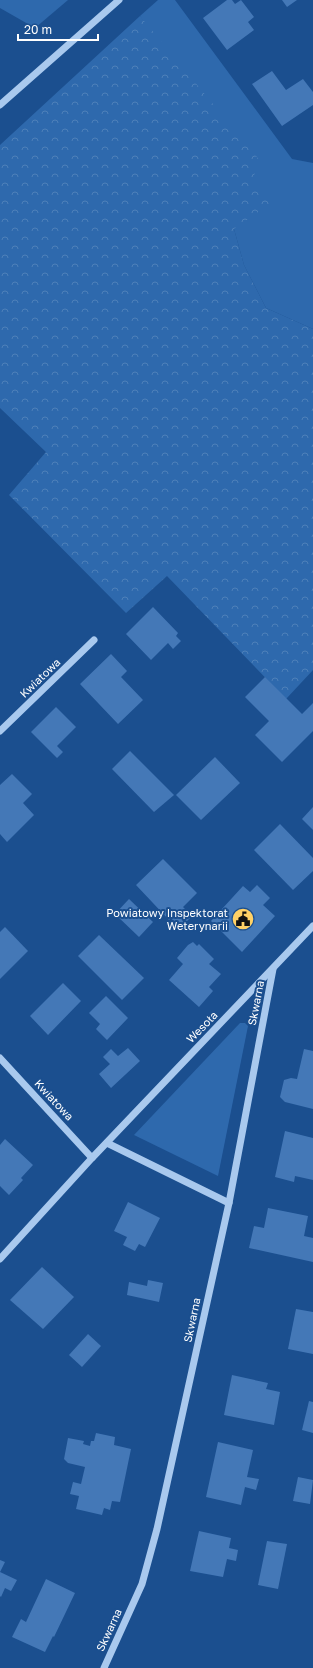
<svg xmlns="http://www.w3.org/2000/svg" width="313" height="1668" font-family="'Golos Text',sans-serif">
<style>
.green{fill:#2e69ad}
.forest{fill:url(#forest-crowns)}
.building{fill:#4478b7}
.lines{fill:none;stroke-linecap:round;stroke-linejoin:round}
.minor{stroke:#a9c9ee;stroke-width:7}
.labels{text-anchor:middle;stroke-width:4;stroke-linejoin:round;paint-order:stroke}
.street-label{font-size:11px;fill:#fff;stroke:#1b4f8f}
.poi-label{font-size:11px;fill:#fff;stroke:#1b4f8f;text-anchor:end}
</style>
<defs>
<pattern id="forest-crowns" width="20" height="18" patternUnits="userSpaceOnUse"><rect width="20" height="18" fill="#2e69ad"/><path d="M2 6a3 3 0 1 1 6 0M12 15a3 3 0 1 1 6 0" fill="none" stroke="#4d80b9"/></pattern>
</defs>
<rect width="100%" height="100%" fill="#1b4f8f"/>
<!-- green -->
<g class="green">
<polygon points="0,0 68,0 35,28 0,8"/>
<polygon points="158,0 175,0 292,159 313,163 313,329 266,308 244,265 234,229 252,179 140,16"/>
<polygon points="240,1023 245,1023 248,1026 218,1176 134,1135"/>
</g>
<!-- forest -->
<polygon class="forest" points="140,16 261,162 252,179 271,203 234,229 244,265 266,308 313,329 313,670 286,699 167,576 126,613 9,495 46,452 0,408 0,145"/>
<!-- building -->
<g class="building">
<polygon points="227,0 232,0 235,4 241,0 254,17 248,22 254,30 227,50 203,18"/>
<polygon points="282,0 297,0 287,7"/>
<polygon points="272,71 286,90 303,79 313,92 313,105 282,126 252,84"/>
<polygon points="153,607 178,633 176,636 181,641 173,649 168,643 151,660 126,634"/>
<polygon points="111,654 127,671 121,677 143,700 118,724 80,684"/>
<polygon points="265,677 302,714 313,703 313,731 282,762 255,735 269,721 245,697"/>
<polygon points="56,707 76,727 57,746 63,752 57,758 31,732"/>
<polygon points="130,751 174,795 154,812 112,769"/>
<polygon points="215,757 240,783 201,820 176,795"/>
<polygon points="12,774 32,794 23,803 34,815 7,842 0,834 0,785"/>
<polygon points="313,807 313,830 302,819"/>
<polygon points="280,824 313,858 313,871 293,890 254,850"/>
<polygon points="163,859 197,893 183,907 192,916 180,928 171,918 169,920 136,885"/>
<polygon points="257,885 270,898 263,905 275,916 242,952 211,921 243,886 250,892"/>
<polygon points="129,899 153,922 139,937 115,914"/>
<polygon points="5,927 28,951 0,979 0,932"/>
<polygon points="99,935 144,978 122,1000 78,956"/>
<polygon points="193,942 197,946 199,944 214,959 209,964 221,974 209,987 213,991 199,1007 169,980 183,964 177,958 188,945"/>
<polygon points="63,983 81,1001 48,1035 30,1016"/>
<polygon points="106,996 128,1018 107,1040 96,1029 100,1024 89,1013"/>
<polygon points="128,1048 140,1061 111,1088 99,1074 110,1064 103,1057 111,1049 118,1056"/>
<polygon points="304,1049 313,1051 313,1109 285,1102 280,1097 284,1080 291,1078 297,1079"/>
<polygon points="285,1131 313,1138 313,1180 295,1176 294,1182 275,1177"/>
<polygon points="5,1139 33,1165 21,1178 23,1180 9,1195 0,1186 0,1145"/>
<polygon points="128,1202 160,1218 145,1247 139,1244 135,1251 123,1245 127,1237 114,1231"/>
<polygon points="268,1208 308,1216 304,1236 313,1238 313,1262 249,1248 254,1226 264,1228"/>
<polygon points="42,1267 74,1297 43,1329 10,1300"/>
<polygon points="148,1280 163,1283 159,1302 127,1295 129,1282 147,1286"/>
<polygon points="296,1309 313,1312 313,1354 288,1349"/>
<polygon points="88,1334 101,1346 82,1367 69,1355"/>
<polygon points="232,1375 268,1383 266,1389 280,1392 274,1425 224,1415"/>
<polygon points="309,1401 313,1402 313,1433 302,1430"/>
<polygon points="96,1433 115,1437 114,1445 131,1449 120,1502 112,1501 110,1510 104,1508 102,1515 76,1509 79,1496 70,1494 73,1482 81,1484 85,1467 68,1463 64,1459 68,1438 84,1441 83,1444 90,1446 91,1441 94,1441"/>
<polygon points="218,1442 253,1450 247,1477 259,1479 256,1490 245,1487 241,1505 206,1497"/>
<polygon points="298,1477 313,1480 310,1504 293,1501"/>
<polygon points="199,1531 231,1538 229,1548 238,1550 236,1561 227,1559 223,1577 190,1571"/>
<polygon points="267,1541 287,1544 278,1589 258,1585"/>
<polygon points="0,1560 5,1562 0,1572 17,1580 11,1591 5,1588 1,1597 0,1596"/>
<polygon points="46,1579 75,1593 54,1637 53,1636 45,1652 12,1637 21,1619 26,1622"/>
</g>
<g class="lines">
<!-- minor -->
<g class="minor">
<polyline points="0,105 119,0"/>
<polyline points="0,731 94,640"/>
<polyline points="0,1058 92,1158"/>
<polyline points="107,1143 229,1203"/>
<polyline points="0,1259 92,1158 313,926"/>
<polyline points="104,1668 142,1584 157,1529 229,1203 273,969"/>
</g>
</g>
<!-- icons -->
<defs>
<g id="civic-disc" transform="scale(1.15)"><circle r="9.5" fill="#ffd166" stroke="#1b4f8f"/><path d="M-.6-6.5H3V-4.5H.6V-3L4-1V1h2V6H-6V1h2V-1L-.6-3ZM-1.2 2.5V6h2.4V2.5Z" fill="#111"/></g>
</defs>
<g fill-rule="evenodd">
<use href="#civic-disc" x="243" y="919"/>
</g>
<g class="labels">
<!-- street labels -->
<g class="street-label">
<text transform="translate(40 678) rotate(-44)" y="4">Kwiatowa</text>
<text transform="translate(256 1003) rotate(-79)" y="4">Skwarna</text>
<text transform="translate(202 1027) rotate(-46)" y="4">Wesoła</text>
<text transform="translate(54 1100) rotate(47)" y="4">Kwiatowa</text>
<text transform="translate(192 1320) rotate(-78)" y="4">Skwarna</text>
<text transform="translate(109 1630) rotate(-65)" y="4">Skwarna</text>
</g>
<!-- poi labels -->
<g class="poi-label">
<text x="228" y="917">Powiatowy Inspektorat<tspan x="228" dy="13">Weterynarii</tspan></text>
</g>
</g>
<!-- scale -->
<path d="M18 34v6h80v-6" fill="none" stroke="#ffffff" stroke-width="2"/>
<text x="24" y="34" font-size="12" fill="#ffffff" stroke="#1b4f8f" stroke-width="3" paint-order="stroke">20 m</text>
</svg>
